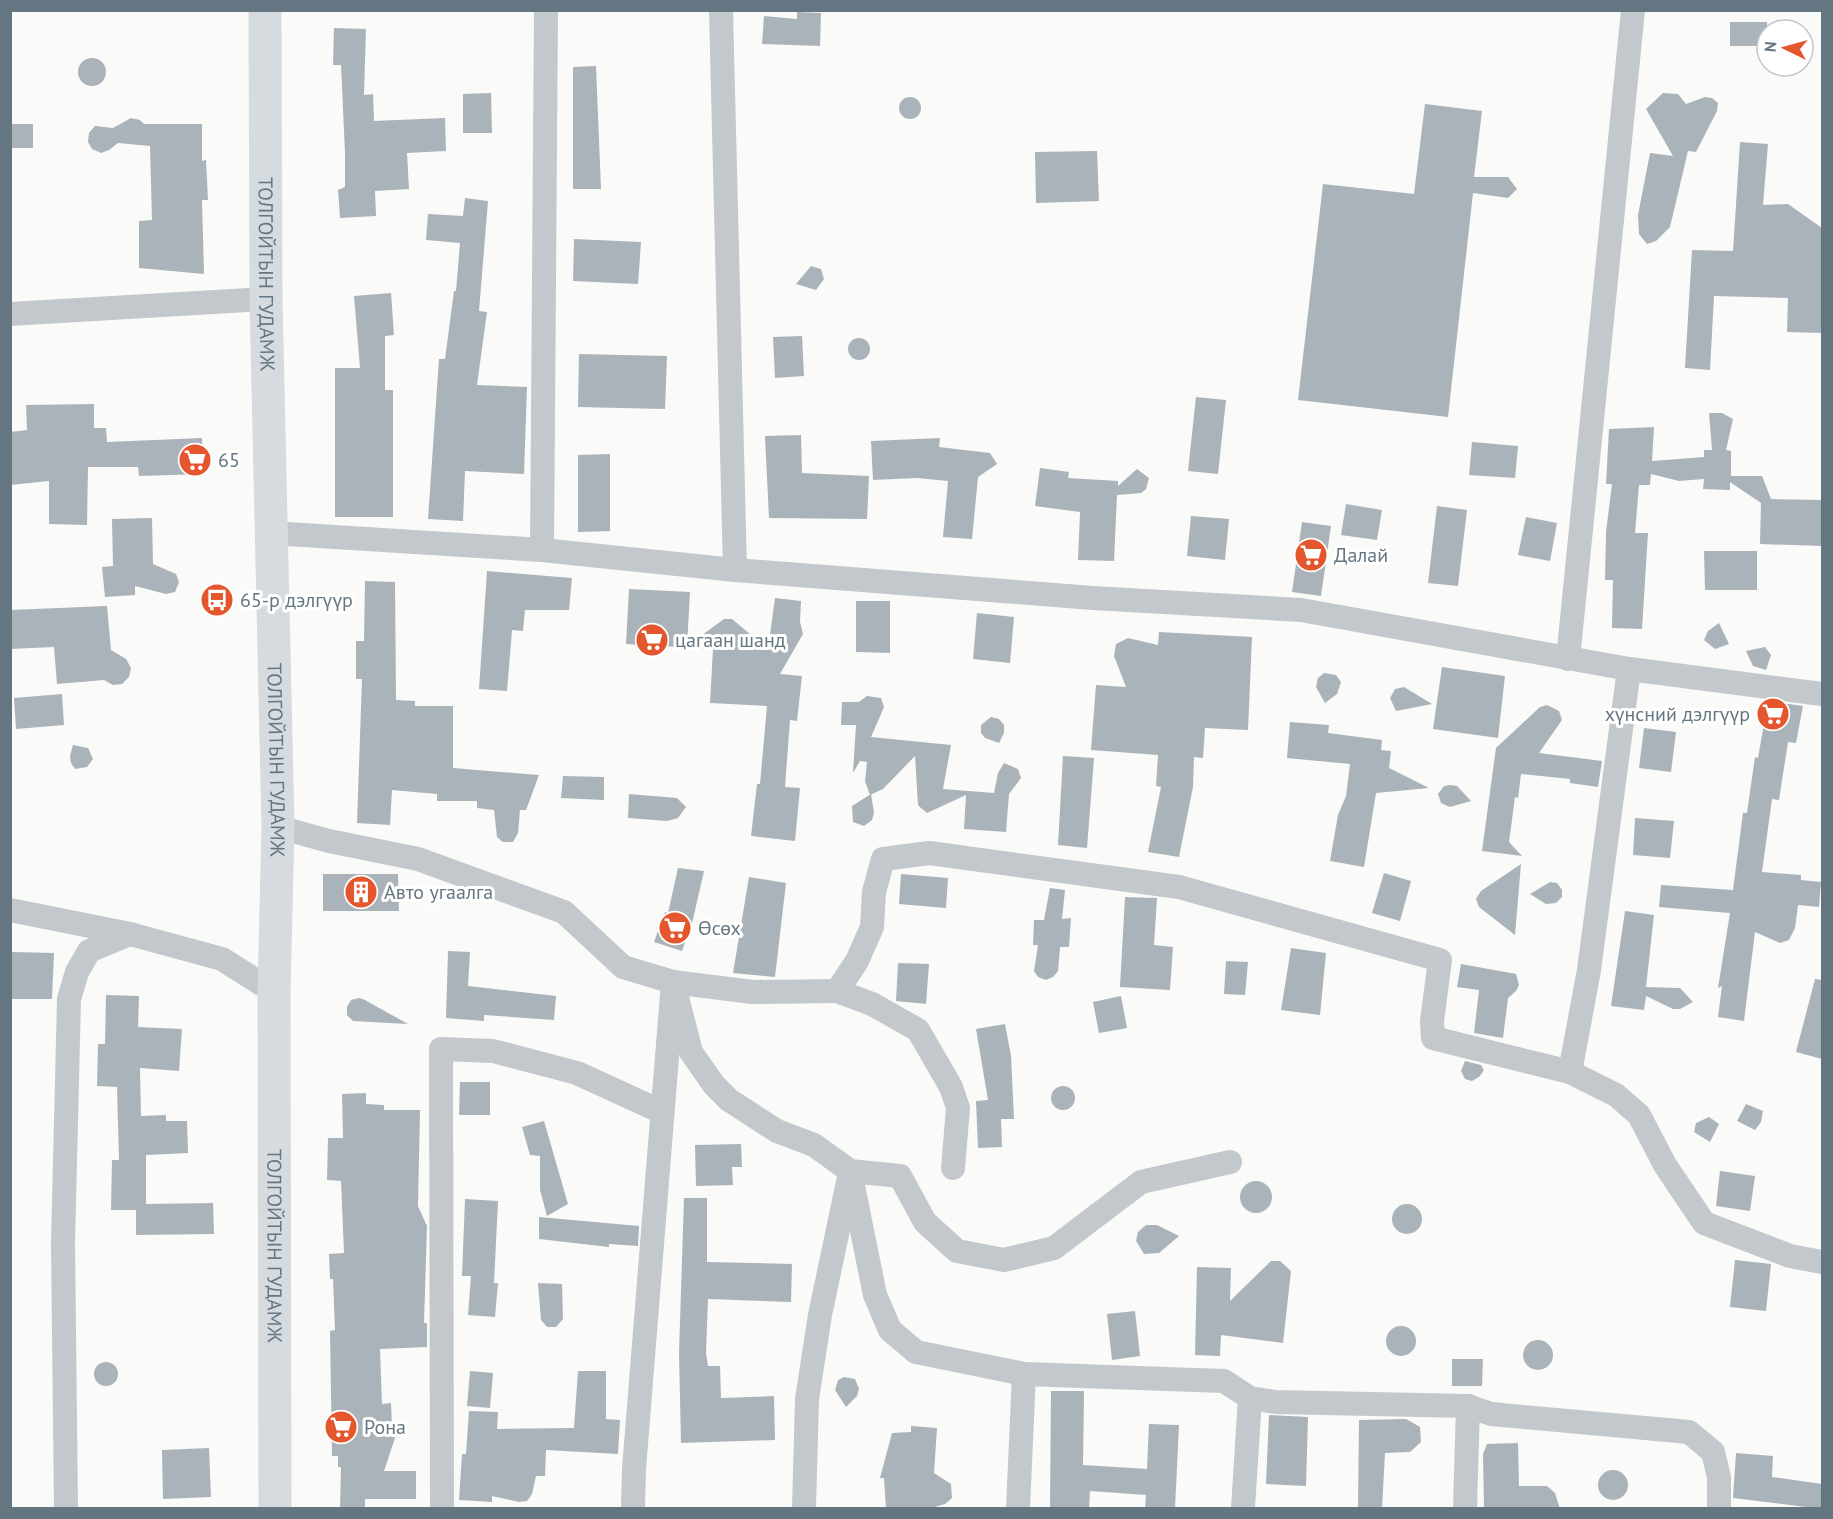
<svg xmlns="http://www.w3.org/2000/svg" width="1833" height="1519" font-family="'PT Sans',sans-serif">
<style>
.building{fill:#aab3b9}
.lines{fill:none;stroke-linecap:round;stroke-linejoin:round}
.street{stroke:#c3c8cc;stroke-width:24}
.secondary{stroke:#d6dbdf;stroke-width:33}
.labels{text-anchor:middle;stroke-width:6;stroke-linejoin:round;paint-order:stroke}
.street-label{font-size:20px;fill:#657683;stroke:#fff}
.poi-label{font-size:20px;fill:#657683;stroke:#fff;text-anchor:start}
</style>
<rect width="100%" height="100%" fill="#fafaf8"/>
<!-- building -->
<g class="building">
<polygon points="797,12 821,13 820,46 762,44 764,16 797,19"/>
<rect x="1730" y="22" width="37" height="24"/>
<polygon points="334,28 366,29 364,95 373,94 374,121 445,118 446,151 407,153 409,189 375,191 376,216 340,218 338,190 345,187 345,153 341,65 333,65"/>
<circle cx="92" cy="72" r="14"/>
<polygon points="596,66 601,189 573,189 573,67"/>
<polygon points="491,93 492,133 463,133 463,94"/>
<polygon points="1663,93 1678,94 1686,104 1705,97 1712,98 1718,103 1717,111 1696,152 1688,151 1670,227 1656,241 1647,244 1639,234 1638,215 1650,153 1673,156 1646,109"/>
<circle cx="910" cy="108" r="11"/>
<polygon points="1425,104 1482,111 1474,177 1508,177 1517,189 1508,198 1473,193 1448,417 1298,400 1323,184 1414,194"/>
<polygon points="131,118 140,120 144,124 202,124 202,161 206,160 208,200 202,200 204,274 139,268 139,221 152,220 150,146 118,143 109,150 101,153 92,149 88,142 89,133 95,126 113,128"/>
<rect x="10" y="124" width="23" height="24"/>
<polygon points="1740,142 1768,144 1763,205 1788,204 1822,228 1822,333 1787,332 1788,298 1714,296 1710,370 1685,368 1692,250 1733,251"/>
<polygon points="1097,151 1099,201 1036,203 1035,152"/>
<polygon points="465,198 488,201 479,311 487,312 477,385 527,387 524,474 465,471 463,521 428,519 439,359 445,359 454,291 456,291 460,243 426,240 428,214 463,216"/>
<polygon points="574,239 641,242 638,284 573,281"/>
<polygon points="811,266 821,269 824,279 816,290 796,284"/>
<polygon points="391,293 394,335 385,336 385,390 393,390 393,517 335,517 335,368 360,368 354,296"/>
<polygon points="802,336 804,376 775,378 773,337"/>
<circle cx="859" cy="349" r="11"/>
<polygon points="579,354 667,356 665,409 578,407"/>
<polygon points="1196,397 1226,400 1218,474 1188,471"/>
<polygon points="94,404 94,428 106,428 107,442 202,438 204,474 139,476 138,467 88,467 87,525 49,524 49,481 10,485 10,432 27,430 26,405"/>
<polygon points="1709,413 1722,413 1733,419 1726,450 1731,451 1731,476 1762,476 1771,499 1822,500 1822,546 1760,544 1761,503 1730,482 1730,490 1703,489 1704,479 1679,481 1651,474 1650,485 1639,485 1635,533 1648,533 1642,629 1612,628 1613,580 1605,580 1606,532 1612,484 1606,484 1609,429 1654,427 1652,461 1704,457 1704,450 1712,450"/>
<polygon points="801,435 802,473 869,476 867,519 769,518 765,436"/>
<polygon points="940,438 939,447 990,453 997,464 978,477 972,539 943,537 948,481 917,478 873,480 871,441"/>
<polygon points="1472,442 1518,446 1515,478 1469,475"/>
<polygon points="610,454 610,531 578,532 578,455"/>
<polygon points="1040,468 1069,472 1068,478 1118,481 1118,486 1137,469 1149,478 1146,489 1141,493 1117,495 1114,561 1078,560 1080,512 1035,506"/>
<polygon points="1346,504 1382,510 1377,540 1341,535"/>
<polygon points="1437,506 1467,510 1458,586 1428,583"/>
<polygon points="1191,516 1229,519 1225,560 1187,556"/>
<polygon points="1526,517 1557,523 1550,561 1518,555"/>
<polygon points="152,518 153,564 176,574 179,582 175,592 166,594 135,586 135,595 105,597 102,567 113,566 112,519"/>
<polygon points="1302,522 1331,526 1321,596 1292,592"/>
<polygon points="1704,551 1757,551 1757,590 1705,590"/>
<polygon points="487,571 572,578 569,610 525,610 523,631 512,630 507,691 479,689"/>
<polygon points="365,581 395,582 396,700 415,701 415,706 453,706 453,768 539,775 526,810 520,810 518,833 513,842 503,842 497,837 494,810 477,808 477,801 437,801 437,794 392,790 390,825 357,823 362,679 356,679 356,641 364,641"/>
<polygon points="629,589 690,592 687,646 724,619 732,619 768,649 775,598 801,601 800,622 803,634 780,674 802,676 797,721 790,720 785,787 800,788 795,841 751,836 757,784 760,784 767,706 710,703 713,649 626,644"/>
<polygon points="856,601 890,601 890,653 856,652"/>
<polygon points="107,606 111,650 126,659 131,668 129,677 122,684 113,685 104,680 57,684 54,647 10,649 10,610"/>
<polygon points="977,613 1014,617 1010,663 973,659"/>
<polygon points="1719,623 1729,644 1715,649 1704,640 1708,631"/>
<polygon points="1159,632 1252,637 1248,730 1205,728 1203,758 1194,757 1193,787 1179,857 1148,852 1161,787 1156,786 1158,755 1091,750 1096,685 1126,687 1114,656 1116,644 1128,638 1158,645"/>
<polygon points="1765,647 1771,655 1766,670 1753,666 1746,651"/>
<polygon points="1442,667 1505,676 1498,738 1433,729"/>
<polygon points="1324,673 1336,675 1341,682 1337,694 1325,703 1316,687 1318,678"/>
<polygon points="1404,687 1432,704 1396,711 1390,698 1395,689"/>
<polygon points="62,694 64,725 16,729 14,698"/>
<polygon points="867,696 881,698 884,707 871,737 951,745 943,789 994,793 998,773 1004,763 1018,769 1021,778 1009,794 1006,832 964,829 966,795 927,813 921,808 918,805 915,756 883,789 870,795 865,781 867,762 860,761 853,773 856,725 841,725 842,702 859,702"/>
<polygon points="1768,701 1803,706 1796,743 1788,742 1779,800 1772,799 1762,872 1801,875 1801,880 1821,882 1819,907 1798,905 1795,928 1789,940 1780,943 1755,932 1744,1021 1718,1017 1722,986 1718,988 1730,913 1659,907 1661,885 1733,890 1743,813 1747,813 1755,757 1758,758"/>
<polygon points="1547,705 1559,711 1562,720 1539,753 1602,761 1598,787 1570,783 1570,779 1521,774 1518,798 1515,797 1509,842 1522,856 1482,851 1496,748 1540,707"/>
<polygon points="991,717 999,719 1004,725 1004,733 999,743 985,738 981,733 981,725"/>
<polygon points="1290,722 1329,725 1328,733 1382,740 1381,750 1391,751 1389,768 1429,788 1376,793 1364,867 1330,861 1338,815 1346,796 1350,764 1287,758"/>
<polygon points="1644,728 1676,732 1671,772 1639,768"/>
<polygon points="73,745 88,748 93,759 87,767 75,769 71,763 70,756"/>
<polygon points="1063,756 1094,758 1087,848 1058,845"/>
<polygon points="563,776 604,777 604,800 561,798"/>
<polygon points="1450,785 1457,786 1471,801 1450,807 1441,803 1438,794 1444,786"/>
<polygon points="629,794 677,798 686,807 678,818 667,821 628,818"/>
<polygon points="871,794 874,813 872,820 864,826 853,822 852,806"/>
<polygon points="1635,818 1674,821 1670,858 1633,855"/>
<polygon points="1521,864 1515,935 1479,907 1476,899 1481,891"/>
<polygon points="678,868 704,871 693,919 682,951 654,942 665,912 668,913"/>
<polygon points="1384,873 1411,881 1400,921 1372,913"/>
<polygon points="323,874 398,874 399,911 323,911"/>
<polygon points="901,874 948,878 946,908 899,904"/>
<polygon points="749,877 786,883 775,977 733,973"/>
<polygon points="1550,882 1557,883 1562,890 1562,897 1556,903 1546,904 1530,894"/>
<polygon points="1050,888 1065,890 1062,919 1071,918 1069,947 1060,947 1058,971 1053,977 1046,980 1038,977 1034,971 1038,945 1033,945 1034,920 1044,920"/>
<polygon points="1125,897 1157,898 1154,945 1173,947 1170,990 1120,987"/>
<polygon points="1625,911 1654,915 1646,987 1680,988 1693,1002 1680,1009 1673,1009 1646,996 1644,1010 1611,1006"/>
<polygon points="1291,948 1326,953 1320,1015 1281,1010"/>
<polygon points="448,951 470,952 468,986 556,996 554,1020 484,1015 484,1021 446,1018"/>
<polygon points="12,952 54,953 52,999 10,999"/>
<polygon points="1226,961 1248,962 1245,995 1224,994"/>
<polygon points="898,963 929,964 926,1004 896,1001"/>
<polygon points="1461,964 1516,974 1519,985 1516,991 1508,998 1503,1038 1474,1033 1479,990 1457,987"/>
<polygon points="1815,979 1822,980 1822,1059 1796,1052"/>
<polygon points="106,995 139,996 138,1027 182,1029 179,1071 140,1068 141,1116 166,1115 166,1121 187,1121 188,1153 146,1155 146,1204 213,1203 214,1234 136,1235 136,1210 111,1210 112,1160 119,1160 117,1087 97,1086 98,1044 105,1044"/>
<polygon points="1121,996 1127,1028 1099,1033 1093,1002"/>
<polygon points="359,998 363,999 408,1024 353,1021 347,1015 347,1007 351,1000"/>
<polygon points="1005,1024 1011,1056 1014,1119 1001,1119 1002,1147 978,1148 976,1101 988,1100 976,1029"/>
<polygon points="1465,1061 1481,1065 1484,1070 1479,1077 1472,1081 1465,1079 1461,1071"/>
<polygon points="460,1082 490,1082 490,1115 459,1115"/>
<circle cx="1063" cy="1098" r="12"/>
<polygon points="366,1093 366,1104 384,1105 384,1110 420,1110 418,1206 427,1226 424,1323 427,1323 427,1347 380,1349 382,1404 391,1403 392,1427 396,1435 384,1471 416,1471 416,1499 365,1499 365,1509 340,1509 341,1467 338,1467 338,1456 332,1456 330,1331 335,1330 333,1279 330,1279 329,1254 344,1253 341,1181 327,1180 328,1138 343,1138 342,1094"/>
<polygon points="1746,1104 1763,1111 1761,1122 1755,1130 1737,1121"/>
<polygon points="1709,1117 1719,1124 1710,1142 1694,1132 1696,1123"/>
<polygon points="544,1121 568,1204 547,1216 540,1190 540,1156 530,1155 522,1127"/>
<polygon points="741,1144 742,1167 732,1167 733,1185 696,1186 695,1145"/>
<polygon points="1720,1171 1755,1176 1750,1211 1716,1206"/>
<circle cx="1256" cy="1197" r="16"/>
<polygon points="684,1198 707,1198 707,1262 792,1264 791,1302 708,1299 706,1353 708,1366 720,1366 721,1398 774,1396 775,1440 681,1443 679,1353"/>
<polygon points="465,1199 498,1201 494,1283 498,1283 495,1317 468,1315 471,1276 462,1276"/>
<circle cx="1407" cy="1219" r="15"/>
<polygon points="539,1217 639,1226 638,1246 609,1244 609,1247 539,1239"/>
<polygon points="1146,1225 1157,1225 1179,1236 1159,1253 1144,1254 1136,1241 1138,1232"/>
<polygon points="1735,1260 1771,1264 1766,1311 1730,1307"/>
<polygon points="1271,1261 1280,1261 1291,1271 1283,1343 1221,1335 1220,1356 1195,1355 1197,1267 1231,1268 1230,1301"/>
<polygon points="538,1283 562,1284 563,1319 556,1327 547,1327 541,1320"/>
<polygon points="1135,1311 1140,1356 1112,1360 1107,1314"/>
<circle cx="1401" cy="1341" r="15"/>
<circle cx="1538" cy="1355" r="15"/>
<polygon points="1452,1359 1483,1359 1482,1386 1452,1386"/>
<circle cx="106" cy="1374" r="12"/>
<polygon points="470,1371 493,1373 490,1408 467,1406"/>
<polygon points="578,1371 606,1371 606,1419 620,1420 618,1454 546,1450 545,1476 536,1476 532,1494 527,1501 519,1502 492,1496 492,1502 459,1500 462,1454 466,1454 469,1411 498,1412 497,1429 574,1428"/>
<polygon points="844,1377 855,1379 859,1389 857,1396 846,1407 835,1390 838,1380"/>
<polygon points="1051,1391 1084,1391 1083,1465 1147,1469 1149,1424 1179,1425 1175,1509 1145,1509 1146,1495 1090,1491 1089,1509 1050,1509"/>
<polygon points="1269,1415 1308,1417 1306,1486 1266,1484"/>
<polygon points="1406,1419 1420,1427 1421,1442 1410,1452 1385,1453 1382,1509 1358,1509 1359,1420"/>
<polygon points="911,1426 937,1428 934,1473 951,1484 952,1498 945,1504 928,1509 886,1509 884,1478 880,1478 892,1433 911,1432"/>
<polygon points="1518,1443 1519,1486 1547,1486 1555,1493 1560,1509 1484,1509 1483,1454 1487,1444"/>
<polygon points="209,1448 211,1497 163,1499 162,1450"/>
<polygon points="1736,1453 1773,1456 1772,1477 1822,1484 1822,1509 1733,1498"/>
<circle cx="1613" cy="1485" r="15"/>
</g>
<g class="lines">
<!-- street -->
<g class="street">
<polyline points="721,10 735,570"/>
<polyline points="10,314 266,299"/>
<polyline points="271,533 542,550 735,570 1093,598 1301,610 1629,669 1822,694"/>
<polyline points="542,550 546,10"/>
<polyline points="1568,659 1633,10"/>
<polyline points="278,827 329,841 418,859 564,912 623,967 673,982 691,1052 714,1085 729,1100 777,1131 814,1145 850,1171 900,1176 925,1222 957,1251 1004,1260 1054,1248 1141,1182 1230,1162"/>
<polyline points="10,910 130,934 222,959 274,992"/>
<polyline points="837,991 872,1004 918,1030 951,1087 958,1108 953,1168"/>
<polyline points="1570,1072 1589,970 1629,669"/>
<polyline points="850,1171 875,1295 890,1330 916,1352 1024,1374 1224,1381 1250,1398 1275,1402 1468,1406 1491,1414 1689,1432 1713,1452 1719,1477 1719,1508"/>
<polyline points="66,1508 63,1243 69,999 77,972 89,951 130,934"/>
<polyline points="442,1508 441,1049 493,1051 577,1073 662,1112"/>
<polyline points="633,1508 634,1469 673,982 752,992 837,991 857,961 872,927 874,892 883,859 929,853 1179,887 1440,960 1432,1021 1433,1038 1570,1072 1616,1095 1639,1115 1665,1165 1704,1223 1790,1256 1822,1262"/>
<polyline points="804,1508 807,1399 820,1315 848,1182"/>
<polyline points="1018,1508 1024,1374"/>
<polyline points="1243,1508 1250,1398"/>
<polyline points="1465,1508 1468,1406"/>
</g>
<!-- secondary -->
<path class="secondary" id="s1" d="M 265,10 L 266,299 L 278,827 L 274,992 L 275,1508"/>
</g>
<!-- icons -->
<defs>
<g id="supermarket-disc" transform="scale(1.725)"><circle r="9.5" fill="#e4572e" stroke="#fff"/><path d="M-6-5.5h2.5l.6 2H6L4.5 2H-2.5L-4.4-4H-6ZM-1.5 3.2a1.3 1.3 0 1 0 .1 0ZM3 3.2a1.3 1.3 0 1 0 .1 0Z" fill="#fff"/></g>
<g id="bus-disc" transform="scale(1.725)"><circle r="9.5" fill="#e4572e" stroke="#fff"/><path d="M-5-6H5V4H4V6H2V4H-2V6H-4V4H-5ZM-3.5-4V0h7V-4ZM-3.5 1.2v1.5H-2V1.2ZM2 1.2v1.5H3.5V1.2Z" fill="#fff"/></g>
<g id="building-disc" transform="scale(1.725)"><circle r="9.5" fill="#e4572e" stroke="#fff"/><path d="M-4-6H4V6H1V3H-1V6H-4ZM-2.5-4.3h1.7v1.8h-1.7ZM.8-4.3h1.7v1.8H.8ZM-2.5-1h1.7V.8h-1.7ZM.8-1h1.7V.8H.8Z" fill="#fff"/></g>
</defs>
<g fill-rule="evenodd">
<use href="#supermarket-disc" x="195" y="460"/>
<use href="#supermarket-disc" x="1311" y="555"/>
<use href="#bus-disc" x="217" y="600"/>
<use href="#supermarket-disc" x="652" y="640"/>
<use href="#supermarket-disc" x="1773" y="714"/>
<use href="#building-disc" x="361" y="892"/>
<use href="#supermarket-disc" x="675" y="928"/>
<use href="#supermarket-disc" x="341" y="1427"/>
</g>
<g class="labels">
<!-- street labels -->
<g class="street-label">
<text dy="7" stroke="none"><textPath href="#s1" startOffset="264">ТОЛГОЙТЫН ГУДАМЖ</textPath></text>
<text dy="7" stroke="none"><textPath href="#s1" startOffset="750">ТОЛГОЙТЫН ГУДАМЖ</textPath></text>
<text dy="7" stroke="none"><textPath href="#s1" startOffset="1236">ТОЛГОЙТЫН ГУДАМЖ</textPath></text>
</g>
<!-- poi labels -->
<g class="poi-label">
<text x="218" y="467">65</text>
<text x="1334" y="562">Далай</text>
<text x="240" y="607">65-р дэлгүүр</text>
<text x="675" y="647">цагаан шанд</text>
<text x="1750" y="721" text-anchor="end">хүнсний дэлгүүр</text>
<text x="384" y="899">Авто угаалга</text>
<text x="698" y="935">Өсөх</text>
<text x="364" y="1434">Рона</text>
</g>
</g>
<!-- border -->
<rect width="1833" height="1519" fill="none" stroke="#657683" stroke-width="24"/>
<!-- north arrow -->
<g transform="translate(1785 48) rotate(275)"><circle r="28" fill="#ffffff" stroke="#c1c8cd" stroke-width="1.5"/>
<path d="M0-4.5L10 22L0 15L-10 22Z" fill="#e4572e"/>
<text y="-9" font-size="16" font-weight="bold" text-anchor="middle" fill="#657683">N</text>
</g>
</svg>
